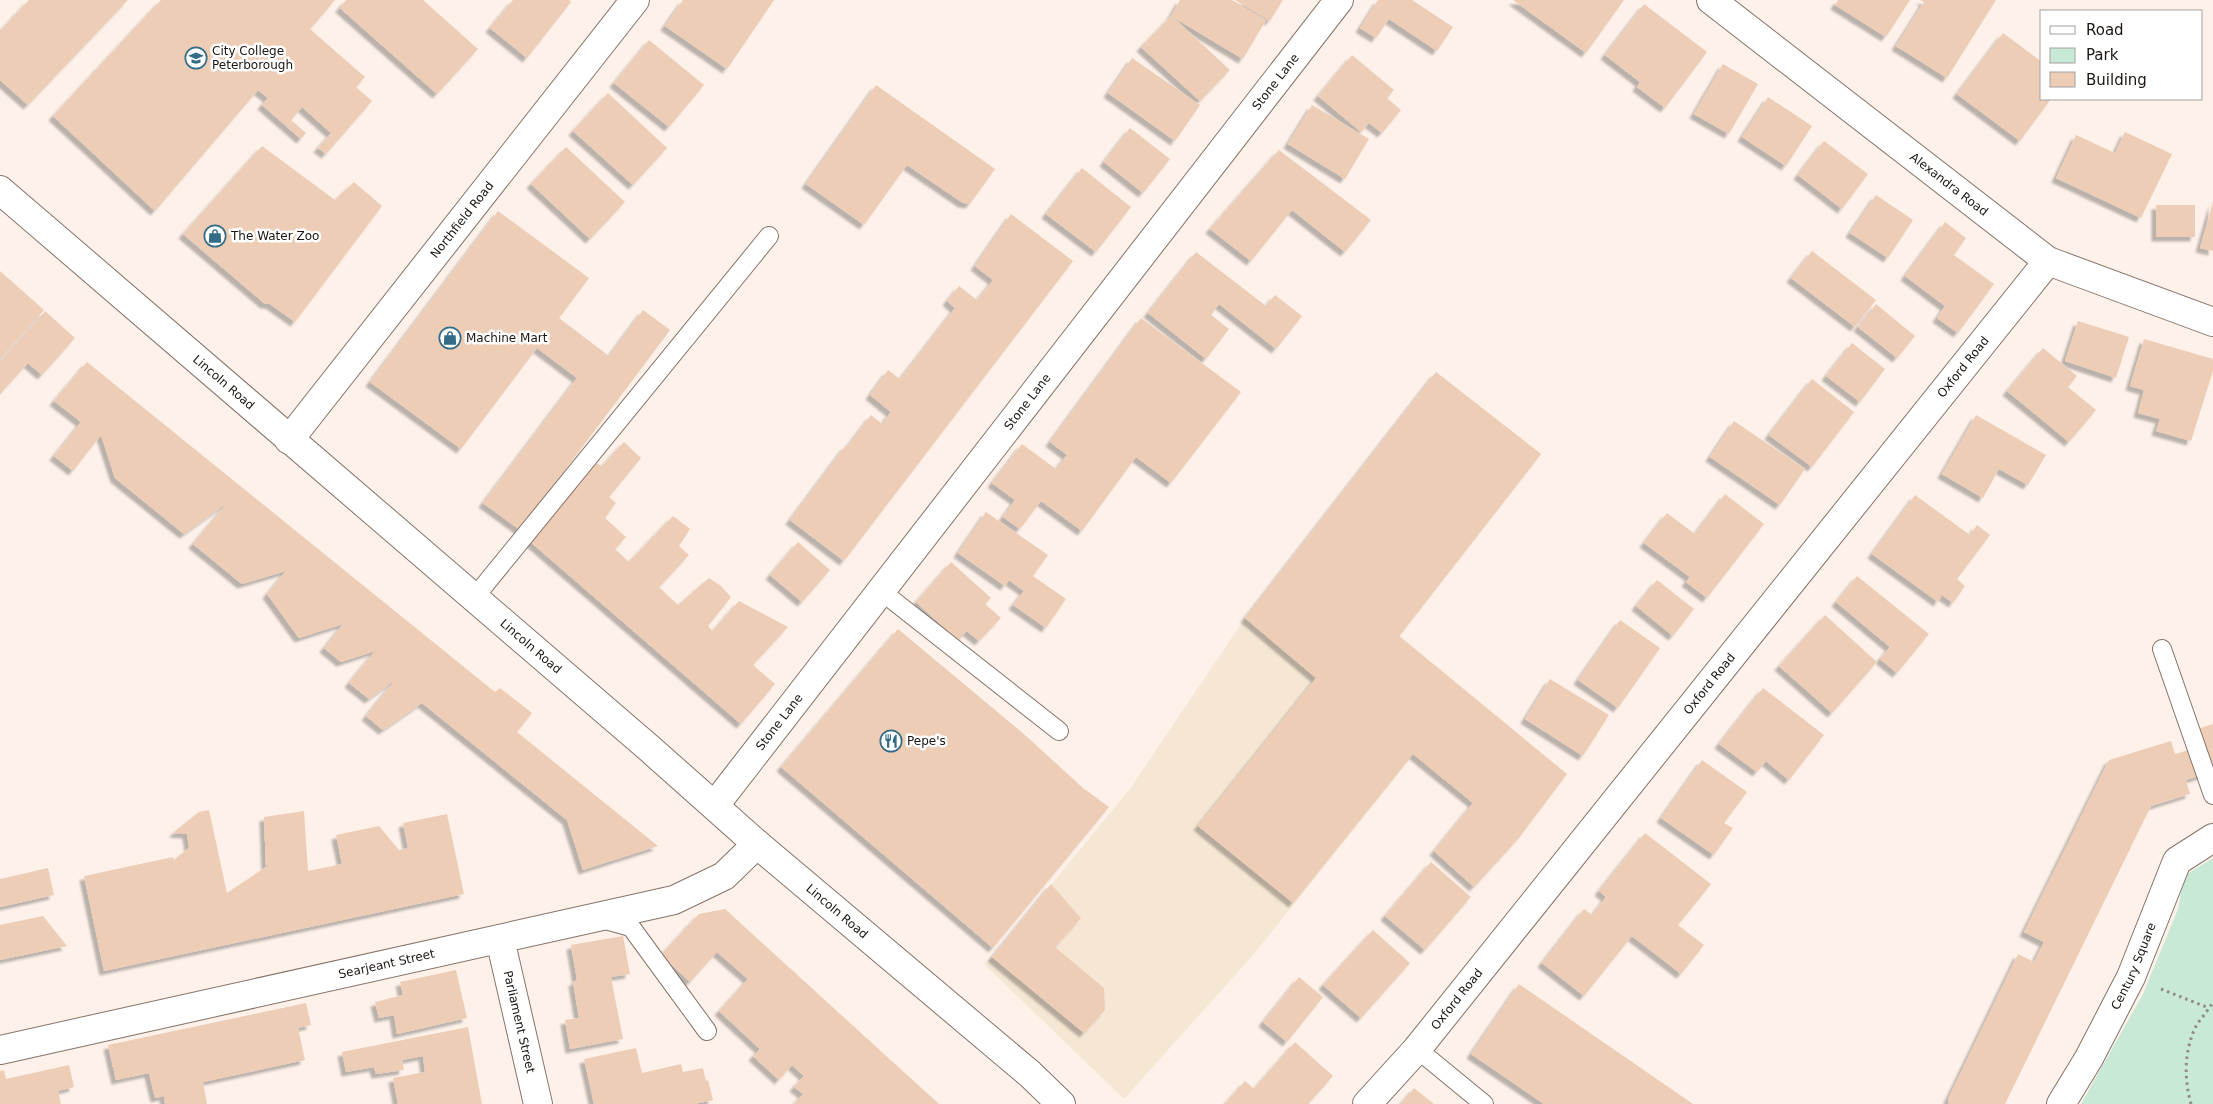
<svg xmlns="http://www.w3.org/2000/svg" width="2213" height="1104" font-family="'DejaVu Sans',sans-serif">
<style>
.industrial{fill:#f6e7d4}
.green{fill:#c8e9d5}
.building{fill:#eecdb7;filter:url(#shadow)}
.lines{fill:none;stroke-linecap:round;stroke-linejoin:round}
.service-casing{stroke:#847368;stroke-width:20}
.minor-casing{stroke:#847368;stroke-width:30}
.tertiary-casing{stroke:#847368;stroke-width:30}
.path{stroke:#938983;stroke-width:3;stroke-dasharray:2.5 4;stroke-linecap:butt}
.service{stroke:#fff;stroke-width:18}
.minor{stroke:#fff;stroke-width:28}
.tertiary{stroke:#fff;stroke-width:28}
.labels{text-anchor:middle;stroke-width:5;stroke-linejoin:round;paint-order:stroke}
.poi-label{font-size:12px;fill:#1c1511;stroke:#fff;text-anchor:start}
.street-label{font-size:12px;fill:#1c1511;stroke:#fff}
</style>
<defs>
<filter id="shadow"><feDropShadow dx="-4.5" dy="4.5" stdDeviation="1" flood-color="#0004"/></filter>
</defs>
<rect width="100%" height="100%" fill="#fdf1e9"/>
<!-- industrial -->
<polygon class="industrial" points="1436,372 1541,454 1400,636 1567,774 1518,839 1413,755 1254,954 1124,1099 984,964 992,957 1132,786 1245,618"/>
<!-- green -->
<polygon class="green" points="2213,858 2213,1104 2081,1104 2143,994 2178,909 2184,876"/>
<!-- building -->
<g class="building">
<polygon points="29,0 128,0 28,105 0,80 0,31"/>
<polygon points="161,0 335,0 310,29 365,77 356,87 372,101 326,154 318,148 331,133 302,107 291,120 306,133 301,139 262,105 268,98 258,90 155,211 53,116"/>
<polygon points="346,0 423,0 478,49 437,94 340,8"/>
<polygon points="513,0 569,0 571,2 527,58 490,28"/>
<polygon points="683,0 774,0 727,69 665,26"/>
<polygon points="1180,0 1232,0 1266,20 1243,59 1173,17 1230,70 1200,101 1141,47 1171,16"/>
<polygon points="1235,0 1283,0 1270,21"/>
<polygon points="1378,0 1412,0 1453,27 1437,51 1389,19 1376,38 1360,28"/>
<polygon points="1513,0 1624,0 1586,53"/>
<polygon points="1838,0 1910,0 1886,37 1835,5"/>
<polygon points="1920,0 1996,0 1947,78 1896,46 1924,2"/>
<polygon points="1644,4 1707,52 1665,108 1637,87 1640,82 1605,55"/>
<polygon points="2003,33 2042,62 2042,99 2051,99 2020,141 1957,94"/>
<polygon points="649,40 704,85 669,127 614,83"/>
<polygon points="1352,55 1394,90 1387,98 1401,110 1382,133 1369,123 1361,132 1318,96"/>
<polygon points="1132,58 1200,105 1175,141 1108,93"/>
<polygon points="1723,64 1758,84 1729,134 1694,114"/>
<polygon points="876,85 995,169 970,204 963,203 907,165 864,225 806,184"/>
<polygon points="608,93 667,148 633,185 573,131"/>
<polygon points="1768,97 1812,126 1786,166 1742,137"/>
<polygon points="1312,105 1369,139 1345,179 1288,144"/>
<polygon points="1130,128 1170,159 1143,193 1104,162"/>
<polygon points="2125,132 2172,154 2141,218 2056,178 2076,135 2115,153"/>
<polygon points="1824,141 1868,174 1842,209 1798,175"/>
<polygon points="262,146 335,200 354,182 382,206 295,322 270,304 265,304 183,234"/>
<polygon points="566,147 625,202 590,239 531,184"/>
<polygon points="1279,150 1371,220 1345,252 1292,210 1251,261 1210,229"/>
<polygon points="1082,168 1131,207 1096,252 1046,214"/>
<polygon points="1876,195 1913,220 1888,258 1850,233"/>
<polygon points="2213,202 2213,251 2200,248"/>
<rect x="2156" y="205" width="39" height="32"/>
<polygon points="498,211 589,278 559,318 609,356 643,310 670,330 520,530 483,503 577,378 537,348 461,449 370,382"/>
<polygon points="1011,214 1073,261 844,561 790,520 846,445 848,446 871,415 882,424 891,412 870,395 888,370 900,379 955,308 947,301 959,286 977,300 993,280 975,266"/>
<polygon points="1945,222 1966,238 1954,255 1994,284 1958,333 1937,318 1945,306 1905,276"/>
<polygon points="1812,251 1876,300 1855,327 1791,278"/>
<polygon points="1196,252 1266,306 1275,295 1302,316 1276,349 1219,304 1211,315 1229,329 1206,359 1148,313"/>
<polygon points="0,271 44,310 0,359"/>
<polygon points="1876,304 1915,336 1897,358 1858,327"/>
<polygon points="45,311 75,338 42,375 28,363 0,394 0,362"/>
<polygon points="1141,318 1241,392 1171,483 1136,457 1082,531 1041,501 1020,529 1003,517 1015,500 992,483 1022,444 1056,469 1067,455 1050,442"/>
<polygon points="2078,321 2129,337 2116,378 2065,361"/>
<polygon points="2144,339 2213,359 2213,371 2191,441 2156,431 2160,419 2138,413 2144,390 2130,386"/>
<polygon points="1852,343 1885,369 1860,402 1826,376"/>
<polygon points="2043,348 2077,376 2068,387 2096,410 2069,442 2007,391"/>
<polygon points="87,362 495,692 500,688 532,713 517,732 658,846 583,870 567,820 422,703 383,730 366,716 395,680 369,699 349,683 375,651 341,662 324,648 343,624 299,638 267,594 286,571 242,584 193,544 227,503 184,534 115,478 101,435 73,471 54,456 81,422 54,401"/>
<polygon points="1436,372 1541,454 1399,636 1567,774 1518,839 1474,887 1434,851 1473,803 1413,754 1293,903 1198,826 1316,678 1245,618"/>
<polygon points="1812,379 1854,412 1812,467 1769,435"/>
<polygon points="1976,415 2046,455 2028,485 1999,469 1983,498 1942,474"/>
<polygon points="1734,421 1805,469 1780,505 1710,457"/>
<polygon points="624,442 641,458 609,497 616,503 605,518 626,537 615,549 629,562 673,516 690,529 679,546 689,555 659,587 678,605 709,578 721,586 731,597 708,626 713,631 739,601 788,627 753,665 775,684 741,724 527,539 594,462 602,466"/>
<polygon points="1725,494 1764,524 1707,598 1686,582 1690,577 1644,543 1667,513 1695,534"/>
<polygon points="1915,495 1970,535 1977,525 1990,535 1957,579 1965,586 1953,603 1942,595 1938,602 1872,554"/>
<polygon points="986,512 1048,555 1033,576 1066,599 1046,628 1013,605 1024,591 1009,580 1005,586 958,553"/>
<polygon points="798,542 830,570 802,602 770,575"/>
<polygon points="951,562 991,598 985,604 1001,618 979,641 967,631 958,640 916,602"/>
<polygon points="1857,576 1929,634 1897,673 1880,659 1890,647 1836,602"/>
<polygon points="1657,580 1694,609 1673,636 1636,606"/>
<polygon points="1825,615 1877,662 1832,713 1779,666"/>
<polygon points="1620,620 1660,648 1618,708 1578,680"/>
<polygon points="898,629 1025,735 1083,788 1109,807 993,948 781,767"/>
<polygon points="1550,679 1609,715 1583,756 1525,719"/>
<polygon points="1763,688 1824,735 1789,780 1766,761 1757,772 1719,744"/>
<polygon points="2213,724 2213,778 2205,774 2186,780 2190,794 2151,806 2005,1104 1949,1104 1948,1099 2018,954 2034,962 2044,942 2024,932 2109,760 2171,741 2175,754 2199,747 2194,730"/>
<polygon points="1702,760 1747,792 1724,823 1733,828 1714,855 1661,818"/>
<polygon points="209,810 227,893 266,867 264,817 304,811 308,871 342,864 336,835 379,826 399,850 408,848 403,823 447,814 464,894 104,971 84,876 173,857 174,860 189,848 187,834 173,833 199,812"/>
<polygon points="1645,833 1711,884 1678,925 1704,945 1681,974 1632,936 1584,996 1542,963 1584,909 1592,915 1606,897 1599,891"/>
<polygon points="1431,862 1471,897 1425,950 1385,916"/>
<polygon points="48,868 54,895 0,907 0,879"/>
<polygon points="1051,884 1081,918 1055,947 1104,988 1105,1010 1084,1033 992,957"/>
<polygon points="725,909 939,1104 794,1104 803,1094 794,1087 804,1076 792,1065 779,1080 753,1056 760,1049 719,1011 748,979 717,952 690,982 661,955 699,914"/>
<polygon points="43,916 67,946 0,960 0,925"/>
<polygon points="1373,930 1410,963 1361,1018 1323,985"/>
<polygon points="623,936 630,974 611,977 623,1039 570,1049 565,1020 579,1018 573,982 577,980 571,945"/>
<polygon points="456,970 467,1018 397,1034 394,1015 379,1018 375,1002 403,995 400,982"/>
<polygon points="1299,977 1323,997 1287,1042 1263,1022"/>
<polygon points="1519,984 1693,1104 1544,1104 1471,1054"/>
<polygon points="306,1003 311,1025 298,1028 305,1060 203,1082 207,1104 165,1104 164,1096 155,1098 149,1073 116,1080 108,1045"/>
<polygon points="468,1027 482,1104 398,1104 393,1078 425,1072 423,1056 402,1060 404,1070 376,1074 374,1067 346,1072 342,1052"/>
<polygon points="1295,1042 1333,1076 1308,1104 1225,1104 1245,1081 1254,1089"/>
<polygon points="636,1048 642,1073 681,1064 683,1072 703,1068 706,1081 708,1080 713,1100 694,1104 594,1104 584,1059"/>
<polygon points="69,1065 74,1087 58,1091 61,1104 0,1104 0,1071 4,1070 6,1079"/>
<polygon points="1414,1088 1434,1104 1401,1104"/>
</g>
<g class="lines">
<!-- service casing -->
<g class="service-casing">
<g id="service">
<polyline points="881,591 1059,731"/>
<polyline points="474,598 769,236"/>
<polyline points="2162,649 2213,795"/>
<polyline points="602,919 631,927 707,1031"/>
<polyline points="1417,1049 1484,1104"/>
</g>
</g>
<!-- minor casing -->
<g class="minor-casing">
<g id="minor">
<path id="s1" d="M 1711,0 L 2048,261 L 2213,322"/>
<path id="s2" d="M 289,440 L 635,0"/>
<path id="s3" d="M 715,805 L 1339,0"/>
<path id="s4" d="M 500,939 L 538,1104"/>
<path id="s5" d="M 0,1050 L 674,900 L 724,876 L 757,844"/>
<path id="s6" d="M 1367,1104 L 1417,1049 L 2048,261"/>
<path id="s7" d="M 2061,1104 L 2089,1058 L 2131,977 L 2177,861 L 2213,838"/>
</g>
</g>
<!-- tertiary casing -->
<g class="tertiary-casing">
<g id="tertiary">
<path id="s8" d="M 0,190 L 649,748 L 757,844 L 1030,1074 L 1061,1104"/>
</g>
</g>
<!-- path -->
<g class="path">
<polyline points="2161,989 2209,1008"/>
<path d="M 2191,1104 C 2184,1078 2184,1053 2195,1028 C 2200,1019 2208,1011 2213,1002"/>
</g>
<!-- service -->
<use href="#service" class="service"/>
<!-- minor -->
<use href="#minor" class="minor"/>
<!-- tertiary -->
<use href="#tertiary" class="tertiary"/>
</g>
<!-- icons -->
<defs>
<g id="university-ring" transform="scale(1.125)"><circle r="9.5" fill="#fff" stroke="#336c86" stroke-width="1.5"/><path d="M0-5L7-2L0 1L-7-2ZM-4 1L0 2.5L4 1V4Q0 6-4 4Z" fill="#336c86"/></g>
<g id="shop-ring" transform="scale(1.125)"><circle r="9.5" fill="#fff" stroke="#336c86" stroke-width="1.5"/><path d="M-5-2.5h2.3a2.7 3.5 0 0 1 5.4 0H5L5.5 6h-11ZM-1.5-2.5h3a1.5 2.3 0 0 0-3 0Z" fill="#336c86"/></g>
<g id="restaurant-ring" transform="scale(1.125)"><circle r="9.5" fill="#fff" stroke="#336c86" stroke-width="1.5"/><path d="M-5-6h1v4h1v-4h1v4h1v-4h1v5L-1.5 .5V6h-2V.5L-5-1ZM5-6V6H3V1.5H1.5Q1.5-4 5-6Z" fill="#336c86"/></g>
</defs>
<g fill-rule="evenodd">
<use href="#university-ring" x="196" y="58"/>
<use href="#shop-ring" x="215" y="236"/>
<use href="#shop-ring" x="450" y="338"/>
<use href="#restaurant-ring" x="891" y="741"/>
</g>
<g class="labels">
<!-- poi labels -->
<g class="poi-label">
<text x="212" y="55">City College<tspan x="212" dy="14">Peterborough</tspan></text>
<text x="231" y="240">The Water Zoo</text>
<text x="466" y="342">Machine Mart</text>
<text x="907" y="745">Pepe's</text>
</g>
<!-- street labels -->
<g class="street-label">
<text dy="4" stroke="none"><textPath href="#s3" startOffset="915">Stone Lane</textPath></text>
<text dy="4" stroke="none"><textPath href="#s1" startOffset="301">Alexandra Road</textPath></text>
<text dy="4" stroke="none"><textPath href="#s2" startOffset="280">Northfield Road</textPath></text>
<text dy="4" stroke="none"><textPath href="#s6" startOffset="948">Oxford Road</textPath></text>
<text dy="4" stroke="none"><textPath href="#s8" startOffset="295">Lincoln Road</textPath></text>
<text dy="4" stroke="none"><textPath href="#s3" startOffset="510">Stone Lane</textPath></text>
<text dy="4" stroke="none"><textPath href="#s8" startOffset="700">Lincoln Road</textPath></text>
<text dy="4" stroke="none"><textPath href="#s6" startOffset="542">Oxford Road</textPath></text>
<text dy="4" stroke="none"><textPath href="#s3" startOffset="105">Stone Lane</textPath></text>
<text dy="4" stroke="none"><textPath href="#s8" startOffset="1105">Lincoln Road</textPath></text>
<text dy="4" stroke="none"><textPath href="#s5" startOffset="396">Searjeant Street</textPath></text>
<text dy="4" stroke="none"><textPath href="#s7" startOffset="156">Century Square</textPath></text>
<text dy="4" stroke="none"><textPath href="#s6" startOffset="138">Oxford Road</textPath></text>
<text dy="4" stroke="none"><textPath href="#s4" startOffset="85">Parliament Street</textPath></text>
</g>
</g>
<!-- legend -->
<rect x="2040" y="10" width="162" height="90" fill="#ffffff" stroke="#a4a1a0"/>
<rect x="2050" y="26" width="25" height="8" fill="#ffffff" stroke="#a4a1a0"/>
<text x="2086" y="35" font-size="15" fill="#1c1511">Road</text>
<rect x="2050" y="48" width="25" height="15" fill="#c8e9d5" stroke="#a4a1a0"/>
<text x="2086" y="60" font-size="15" fill="#1c1511">Park</text>
<rect x="2050" y="72" width="25" height="15" fill="#eecdb7" stroke="#a4a1a0"/>
<text x="2086" y="85" font-size="15" fill="#1c1511">Building</text>
</svg>
